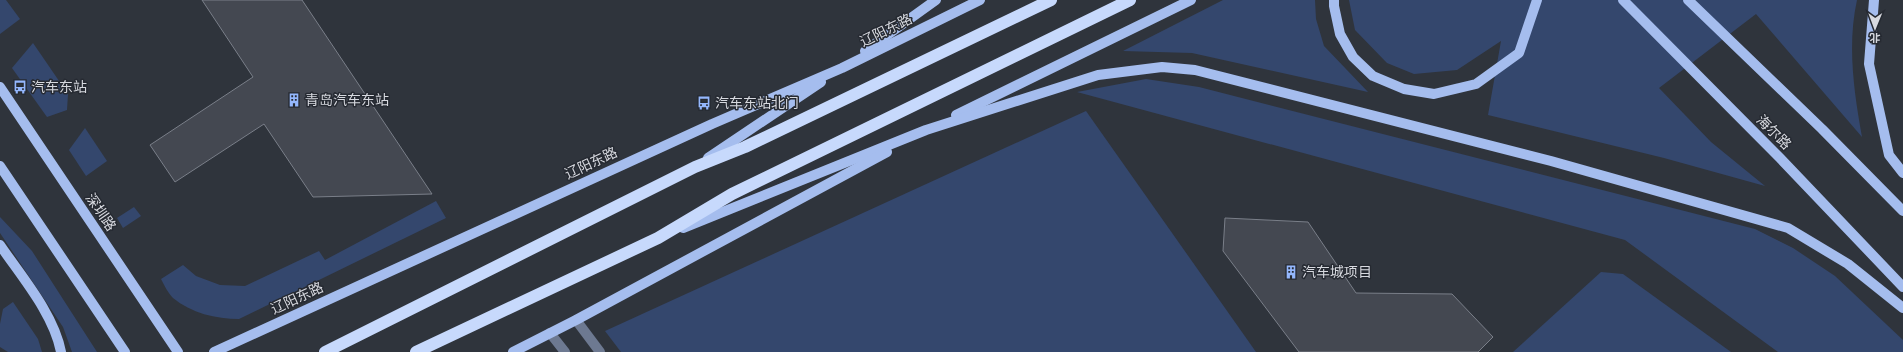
<svg xmlns="http://www.w3.org/2000/svg" width="1903" height="352" font-family="'Fira Sans Condensed','Noto Sans SC',sans-serif">
<style>
.green{fill:#34476d}
.building{fill:#444851;stroke:#7a7f89}
.lines{fill:none;stroke-linecap:round;stroke-linejoin:round}
.minor{stroke:#6d7991;stroke-width:10}
.major{stroke:#a5bdee;stroke-width:10}
.highway{stroke:#c7d9fc;stroke-width:12}
.labels{text-anchor:middle;stroke-width:3;stroke-linejoin:round;paint-order:stroke}
.street-label{font-size:14px;fill:#d7d9df;stroke:#262a32}
.poi-label{font-size:14px;fill:#d7d9df;stroke:#262a32;text-anchor:start}
</style>
<rect width="100%" height="100%" fill="#2f343c"/>
<!-- green -->
<g class="green">
<polygon points="0,0 6,0 20,19 0,34"/>
<polygon points="1223,0 1315,0 1316,19 1324,46 1368,92 1192,53 1123,51"/>
<path d="M 1349,0 L 1857,0 C 1847,45 1854,92 1862,137 L 1756,14 L 1659,88 L 1711,142 L 1765,186 L 1664,158 L 1488,115 L 1501,41 L 1457,70 L 1414,74 L 1387,63 L 1355,30 Z"/>
<polygon points="33,43 68,94 67,110 47,117 12,68"/>
<polygon points="1146,79 1199,87 1755,229 1793,248 1835,276 1903,340 1903,352 1778,352 1625,240 1077,92"/>
<polygon points="1086,111 1256,352 621,352 605,331"/>
<polygon points="85,128 107,161 86,176 69,150"/>
<path d="M 436,201 L 446,218 L 239,319 C 216,319 191,313 173,298 C 168,293 164,285 161,279 L 183,265 L 196,276 L 220,285 L 245,286 L 319,251 L 325,260 Z"/>
<polygon points="134,207 141,216 123,228 117,218"/>
<polygon points="0,217 32,251 97,352 72,352 63,327 0,233"/>
<polygon points="1601,272 1623,274 1731,352 1513,352"/>
<polygon points="13,302 38,339 42,352 8,352 0,347 0,324 3,309"/>
</g>
<!-- building -->
<g class="building">
<polygon points="202,0 302,0 432,194 313,197 264,124 175,182 150,145 253,77"/>
<polygon points="1225,218 1308,222 1356,293 1452,294 1493,337 1478,352 1299,352 1223,251"/>
</g>
<g class="lines">
<!-- minor -->
<g class="minor">
<polyline points="576,320 600,352"/>
<polyline points="550,333 565,352"/>
</g>
<!-- major -->
<g class="major">
<polyline points="1334,0 1334,6 1340,34 1353,57 1373,76 1404,89 1434,94 1476,84 1519,53 1537,0"/>
<polyline points="1623,0 1780,158 1903,287"/>
<polyline points="1688,0 1822,129 1903,211"/>
<polyline points="1874,0 1869,64 1889,155 1903,173"/>
<polyline points="865,51 936,0"/>
<polyline points="0,87 178,352"/>
<polyline points="956,115 1191,0"/>
<polyline points="708,158 821,82"/>
<polyline points="0,166 125,352"/>
<polyline points="683,228 926,130 1098,75 1162,67 1195,70 1551,161 1788,228 1848,264 1903,308"/>
<path d="M 0,245 C 21,276 54,314 61,352"/>
<polyline points="214,352 712,124 842,68 980,0"/>
<polyline points="513,352 576,320 887,152"/>
</g>
<!-- highway -->
<g class="highway">
<polyline points="325,352 695,167 745,147 1051,0"/>
<polyline points="416,352 658,238 732,194 1130,0"/>
</g>
</g>
<!-- icons -->
<defs>
<g id="bus-bare" transform="scale(1.08)"><path d="M-5-6H5V4H4V6H2V4H-2V6H-4V4H-5ZM-3.5-4V0h7V-4ZM-3.5 1.2v1.5H-2V1.2ZM2 1.2v1.5H3.5V1.2Z" fill="#94b7fd" stroke="#262a32" stroke-width="2.5" paint-order="stroke"/></g>
<g id="building-bare" transform="scale(1.08)"><path d="M-4-6H4V6H1V3H-1V6H-4ZM-2.5-4.3h1.7v1.8h-1.7ZM.8-4.3h1.7v1.8H.8ZM-2.5-1h1.7V.8h-1.7ZM.8-1h1.7V.8H.8Z" fill="#94b7fd" stroke="#262a32" stroke-width="2.5" paint-order="stroke"/></g>
</defs>
<g fill-rule="evenodd">
<use href="#bus-bare" x="20" y="87"/>
<use href="#building-bare" x="294" y="100"/>
<use href="#bus-bare" x="704" y="103"/>
<use href="#building-bare" x="1291" y="272"/>
</g>
<g class="labels">
<!-- street labels -->
<g class="street-label">
<text transform="translate(886 30) rotate(-26)" y="5">辽阳东路</text>
<text transform="translate(1774 132) rotate(45)" y="5">海尔路</text>
<text transform="translate(591 163) rotate(-25)" y="5">辽阳东路</text>
<text transform="translate(101 212) rotate(56)" y="5">深圳路</text>
<text transform="translate(297 298) rotate(-25)" y="5">辽阳东路</text>
</g>
<!-- poi labels -->
<g class="poi-label">
<text x="31" y="92">汽车东站</text>
<text x="305" y="105">青岛汽车东站</text>
<text x="715" y="108">汽车东站北门</text>
<text x="1302" y="277">汽车城项目</text>
</g>
</g>
<!-- north arrow -->
<g transform="translate(1875 28) rotate(181)" stroke="#262a32" stroke-width="3" paint-order="stroke">
<path d="M0-3L7 15L0 10L-7 15Z" fill="#d7d9df"/>
<text y="-6" font-size="11" font-weight="bold" text-anchor="middle" fill="#d7d9df">北</text>
</g>
</svg>
